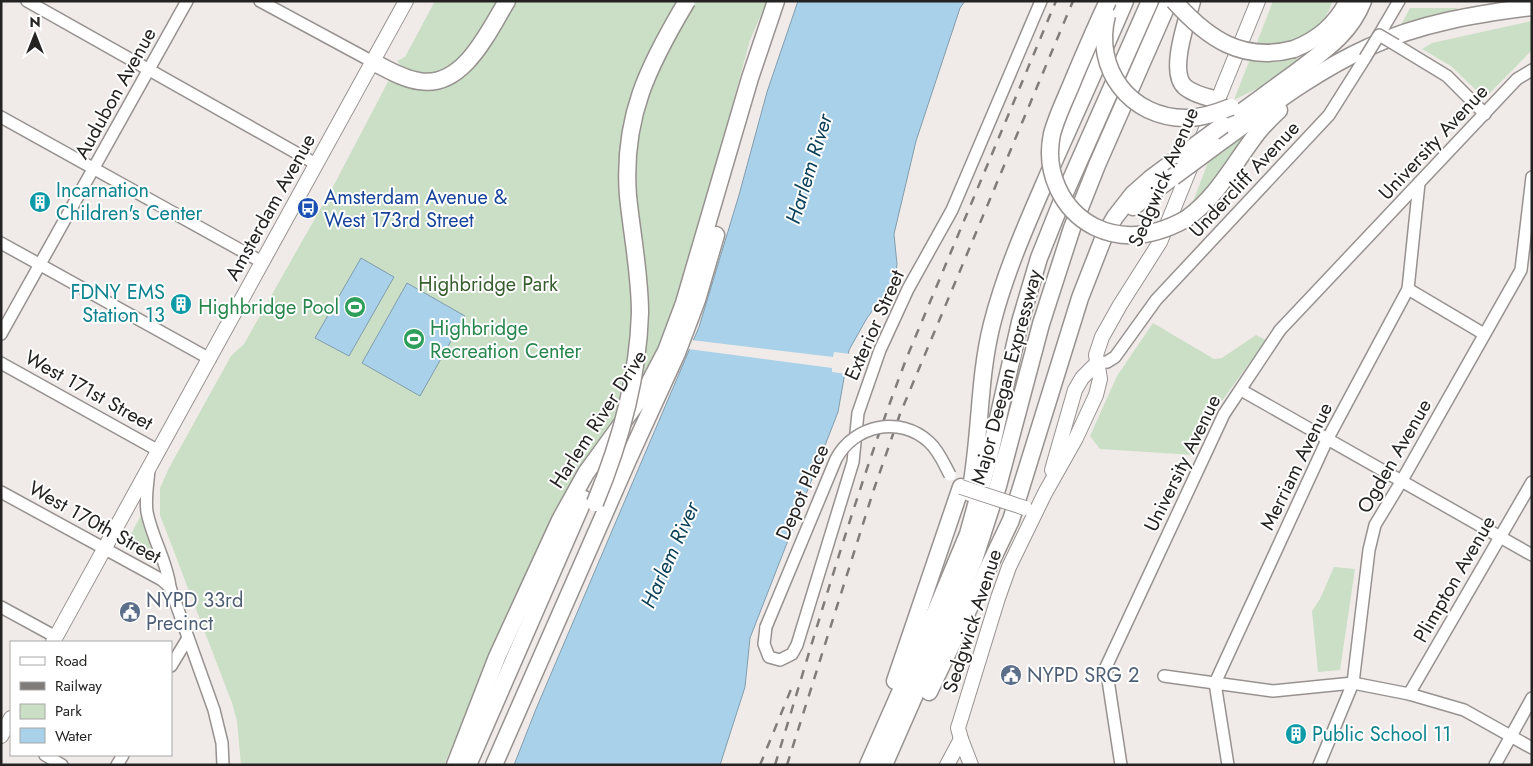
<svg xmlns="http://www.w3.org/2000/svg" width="1533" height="766" font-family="Jost,sans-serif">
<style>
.green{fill:#cadfc5}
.water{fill:#a9d1e9;stroke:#819dad}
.pier{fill:#f0ebe8}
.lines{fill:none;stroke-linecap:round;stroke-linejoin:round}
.minor-casing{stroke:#979290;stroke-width:14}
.major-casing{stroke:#979290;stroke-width:16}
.highway-casing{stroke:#979290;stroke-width:19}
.minor{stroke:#fff;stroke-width:11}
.major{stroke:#fff;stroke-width:14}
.highway{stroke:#fff;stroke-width:16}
.rail{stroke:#7f7c7a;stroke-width:2.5;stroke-dasharray:9 9;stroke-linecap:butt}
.minor-bridge-casing{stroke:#979290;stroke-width:14;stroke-linecap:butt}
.major-bridge-casing{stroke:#979290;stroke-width:16;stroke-linecap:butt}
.highway-bridge-casing{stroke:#979290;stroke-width:19;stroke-linecap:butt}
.minor-bridge{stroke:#fff;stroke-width:11}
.major-bridge{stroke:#fff;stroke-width:14}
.highway-bridge{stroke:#fff;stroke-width:16}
.labels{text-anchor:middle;stroke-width:4;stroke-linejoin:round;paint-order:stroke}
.street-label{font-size:20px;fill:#242322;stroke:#fff}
.culture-label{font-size:20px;fill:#0d838f;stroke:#fff;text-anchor:start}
.transit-label{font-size:20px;fill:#164399;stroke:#fff;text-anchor:start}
.park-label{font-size:20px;fill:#385d2f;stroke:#fff}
.leisure-label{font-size:20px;fill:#27864d;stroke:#fff;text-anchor:end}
.service-label{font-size:20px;fill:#4e5e75;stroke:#fff;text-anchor:start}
.water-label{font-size:21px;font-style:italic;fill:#093f57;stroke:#fff}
</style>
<rect width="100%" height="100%" fill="#f0ebe8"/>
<!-- green -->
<g class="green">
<path d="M 435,1 L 500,1 C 484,28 463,76 427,76 C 414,76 405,71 397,61 L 405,57 Z"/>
<polygon points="512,1 767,1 750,40 680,296 657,356 641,385 588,456 569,487 501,633 444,765 241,765 237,721 232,703 160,515 160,488 169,468 231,356 244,344 335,183 391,76 446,83"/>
<path d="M 1273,1 L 1332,1 C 1324,36 1287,45 1256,45 Z"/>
<polygon points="1410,8 1457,8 1457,13 1400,27"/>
<polygon points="1532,21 1532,50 1486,97 1482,96 1451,66 1422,49 1432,43"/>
<polygon points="1296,56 1298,61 1266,84 1234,100 1250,59"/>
<polygon points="1254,127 1212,187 1191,207 1210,157"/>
<polygon points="1153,323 1214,359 1222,358 1256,335 1266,340 1216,409 1193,455 1100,449 1090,436 1117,376"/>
<polygon points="143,512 160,567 125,545"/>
<polygon points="1334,567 1355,569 1340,670 1318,672 1312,611 1320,599"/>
</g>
<!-- water -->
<g class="water">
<polygon points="798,1 965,1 960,8 916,141 894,234 897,264 895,280 867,318 849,350 838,412 750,638 745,687 720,765 514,765 536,709 699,327 739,195 767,92"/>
<polygon points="361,258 394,277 349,356 315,338"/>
<polygon points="407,283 465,316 420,396 362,363"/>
</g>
<!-- pier -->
<polygon class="pier" points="691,340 833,357 834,352 851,354 847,374 832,372 832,368 688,349"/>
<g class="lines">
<!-- minor casing -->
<g class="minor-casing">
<g id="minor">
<polyline points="27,1 316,164"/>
<polyline points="260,1 373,62"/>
<polyline points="1379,35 1399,1"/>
<polyline points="1396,45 1447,76 1485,114"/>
<polyline points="1,117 262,262"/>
<polyline points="1,243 210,359"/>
<polyline points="1408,289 1484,334"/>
<polyline points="1,334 187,1"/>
<polyline points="1,363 159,451"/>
<polyline points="1097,363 1107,362 1115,357 1156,300 1329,115 1365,58"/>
<polyline points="1241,390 1532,555"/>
<path d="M 149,469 C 148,483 145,498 147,512 C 152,538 167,561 170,587 L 214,710 L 222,743 L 223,765"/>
<polyline points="1,492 162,580 170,587"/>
<polyline points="1,607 56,637"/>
<polyline points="766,627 764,644 769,657 780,660 792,654 797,645 853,462 858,413 880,350 908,289 952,210 1041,1"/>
<polyline points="171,666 188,638"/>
<polyline points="1164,676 1273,691 1353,683 1409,694 1464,710 1532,748"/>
<polyline points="1409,694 1532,482"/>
<polyline points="45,755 62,765"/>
<polyline points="117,765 123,755"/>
<polyline points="1121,765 1106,667 1224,414 1280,330 1517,79 1532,70"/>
<polyline points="1228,765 1215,683 1327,440 1408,289 1419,183"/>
<polyline points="1319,765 1353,683 1369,550 1375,525 1401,482 1521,270 1532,177"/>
<polyline points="1495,765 1532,698"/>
</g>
</g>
<!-- major casing -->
<g class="major-casing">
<g id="major">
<polyline points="1052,470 1075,390 1082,378 1097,363"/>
<polyline points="53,642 406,1"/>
<polyline points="1,736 11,718"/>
<polyline points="947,765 961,739"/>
<polyline points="971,765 961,739 958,728 998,598 1009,567 1045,493 1076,438 1096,395 1100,379 1096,355 1102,337 1120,305 1160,242 1258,1"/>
</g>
</g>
<!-- highway casing -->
<g class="highway-casing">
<g id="highway">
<path d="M 1192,1 C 1187,21 1168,72 1185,87 C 1193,94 1207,97 1217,100"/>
<path d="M 1294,49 C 1319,39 1335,25 1348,1"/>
<path d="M 373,62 C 387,69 403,79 419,81 C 463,89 488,32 507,1"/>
<path d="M 1223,125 C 1248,108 1271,90 1295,73 C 1322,52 1350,35 1363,1"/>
<path d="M 1215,146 C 1264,111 1313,72 1369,47 C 1419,23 1477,14 1532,7"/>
<polyline points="1133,207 1173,177"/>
<path d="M 1186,219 C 1217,197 1233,165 1255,136 C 1262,126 1271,118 1279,110"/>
<path d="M 970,493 C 981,437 978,379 992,324 C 1006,269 1029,219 1051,168 C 1076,112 1101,57 1125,1"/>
<polyline points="895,681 961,487"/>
<polyline points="929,692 1011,520 1080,298 1105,234 1115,217 1133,194 1150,179 1181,156"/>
<polyline points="455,765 497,657 560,520 586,473 644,393 666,351 684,303 750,78 776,1"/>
<polyline points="468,765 584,499"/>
<polyline points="494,765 628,460 677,353 697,300 716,235"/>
<polyline points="868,765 935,613 968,534 988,462 1020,322 1039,258 1065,193 1150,1"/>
<polyline points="884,765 974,560 998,486 1041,324 1072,228 1097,165 1169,1"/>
</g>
</g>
<!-- minor -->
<use href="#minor" class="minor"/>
<!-- major -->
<use href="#major" class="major"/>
<!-- highway -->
<use href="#highway" class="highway"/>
<!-- rail -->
<g class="rail">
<polyline points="760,765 792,687"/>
<path d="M 775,765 C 817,628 856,490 907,357 L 1056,1"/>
<polyline points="787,765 874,489 900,414 1073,1"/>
</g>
<!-- minor-bridge casing -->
<g class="minor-bridge-casing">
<g id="minor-bridge">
<polyline points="1365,58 1379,35 1396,45"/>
<path d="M 766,627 L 836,459 C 854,425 900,415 929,442 C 939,451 944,464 950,475"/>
</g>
</g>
<!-- major-bridge casing -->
<g class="major-bridge-casing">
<polyline id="major-bridge" points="961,487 1025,508"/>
</g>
<!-- highway-bridge casing -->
<g class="highway-bridge-casing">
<g id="highway-bridge">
<path d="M 1108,1 C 1096,26 1085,52 1074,78 C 1067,96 1057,115 1052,134 C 1044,171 1061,210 1095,227 C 1126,242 1157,235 1186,219"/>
<path d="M 1174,1 C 1207,38 1242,63 1294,49"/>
<path d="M 1107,15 C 1093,69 1130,118 1186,118 C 1202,118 1216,113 1231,107"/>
<polyline points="1181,156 1223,125"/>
<polyline points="1173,177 1215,146"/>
<path d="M 595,503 C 620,443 638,378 640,313 C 640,274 632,235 628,196 C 622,118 648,66 687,1"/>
</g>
</g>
<!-- minor-bridge -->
<use href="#minor-bridge" class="minor-bridge"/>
<!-- major-bridge -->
<use href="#major-bridge" class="major-bridge"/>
<!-- highway-bridge -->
<use href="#highway-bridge" class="highway-bridge"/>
</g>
<!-- icons -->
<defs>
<g id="building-disc" transform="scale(1.125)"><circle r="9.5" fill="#0f9aa8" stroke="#fff"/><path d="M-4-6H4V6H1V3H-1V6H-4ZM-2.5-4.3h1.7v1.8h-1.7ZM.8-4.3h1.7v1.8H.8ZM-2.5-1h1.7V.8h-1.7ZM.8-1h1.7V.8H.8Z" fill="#fff"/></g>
<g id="bus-disc" transform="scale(1.125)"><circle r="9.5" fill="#1a4fb4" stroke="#fff"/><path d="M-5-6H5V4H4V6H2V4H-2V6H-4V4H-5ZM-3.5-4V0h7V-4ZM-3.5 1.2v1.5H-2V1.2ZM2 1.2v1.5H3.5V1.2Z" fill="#fff"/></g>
<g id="stadium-disc" transform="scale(1.125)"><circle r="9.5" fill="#2e9e5b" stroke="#fff"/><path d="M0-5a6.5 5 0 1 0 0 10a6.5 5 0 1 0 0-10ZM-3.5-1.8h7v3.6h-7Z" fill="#fff"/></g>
<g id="civic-disc" transform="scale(1.125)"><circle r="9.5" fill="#5c6f8a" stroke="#fff"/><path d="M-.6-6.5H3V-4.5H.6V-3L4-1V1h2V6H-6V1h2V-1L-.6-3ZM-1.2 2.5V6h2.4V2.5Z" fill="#fff"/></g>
</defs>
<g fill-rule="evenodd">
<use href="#building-disc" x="40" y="202"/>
<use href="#bus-disc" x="308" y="208"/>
<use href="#building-disc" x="181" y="304"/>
<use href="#stadium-disc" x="355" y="307"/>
<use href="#stadium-disc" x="414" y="339"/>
<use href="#civic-disc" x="130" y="612"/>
<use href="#civic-disc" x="1011" y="675"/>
<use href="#building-disc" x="1296" y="734"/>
</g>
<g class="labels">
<!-- street labels -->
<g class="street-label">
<text transform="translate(115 93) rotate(-61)" y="7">Audubon Avenue</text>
<text transform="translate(1433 142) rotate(-47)" y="7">University Avenue</text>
<text transform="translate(1163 177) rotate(-67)" y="7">Sedgwick Avenue</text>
<text transform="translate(1244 179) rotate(-47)" y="7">Undercliff Avenue</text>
<text transform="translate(270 207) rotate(-61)" y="7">Amsterdam Avenue</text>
<text transform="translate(874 325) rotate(-66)" y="7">Exterior Street</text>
<text transform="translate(1006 377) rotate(-75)" y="7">Major Deegan Expressway</text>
<text transform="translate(89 390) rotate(29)" y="7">West 171st Street</text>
<text transform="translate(598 419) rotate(-57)" y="7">Harlem River Drive</text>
<text transform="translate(1394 456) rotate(-60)" y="7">Ogden Avenue</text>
<text transform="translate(1182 463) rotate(-64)" y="7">University Avenue</text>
<text transform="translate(1296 466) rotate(-64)" y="7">Merriam Avenue</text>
<text transform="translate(802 492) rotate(-66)" y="7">Depot Place</text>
<text transform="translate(95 522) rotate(29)" y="7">West 170th Street</text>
<text transform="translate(1454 579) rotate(-60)" y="7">Plimpton Avenue</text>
<text transform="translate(972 621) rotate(-72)" y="7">Sedgwick Avenue</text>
</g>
<!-- culture labels -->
<g class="culture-label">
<text x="56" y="197">Incarnation<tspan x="56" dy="23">Children's Center</tspan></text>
<text x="165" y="299" text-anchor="end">FDNY EMS<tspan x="165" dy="23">Station 13</tspan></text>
<text x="1312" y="741">Public School 11</text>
</g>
<!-- transit labels -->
<g class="transit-label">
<text x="324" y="204">Amsterdam Avenue &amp;<tspan x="324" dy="23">West 173rd Street</tspan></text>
</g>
<!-- park labels -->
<g class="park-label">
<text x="488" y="291">Highbridge Park</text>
</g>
<!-- leisure labels -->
<g class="leisure-label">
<text x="339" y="314">Highbridge Pool</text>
<text x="430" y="335" text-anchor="start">Highbridge<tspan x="430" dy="23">Recreation Center</tspan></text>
</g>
<!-- service labels -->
<g class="service-label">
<text x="146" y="607">NYPD 33rd<tspan x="146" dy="23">Precinct</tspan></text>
<text x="1027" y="682">NYPD SRG 2</text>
</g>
<!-- water labels -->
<g class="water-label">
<text transform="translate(809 169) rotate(-73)" y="7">Harlem River</text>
<text transform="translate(670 555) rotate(-66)" y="7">Harlem River</text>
</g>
</g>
<!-- border -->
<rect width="1533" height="766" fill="none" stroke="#242322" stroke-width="5"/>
<!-- legend -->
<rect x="10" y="641" width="162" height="115" fill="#ffffff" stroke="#a7a7a7"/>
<rect x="20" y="657" width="25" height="8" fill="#ffffff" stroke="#a7a7a7"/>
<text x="55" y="666" font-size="15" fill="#242322">Road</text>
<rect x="20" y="682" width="25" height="8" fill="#7f7c7a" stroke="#a7a7a7"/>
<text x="55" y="691" font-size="15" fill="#242322">Railway</text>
<rect x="20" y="704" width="25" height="15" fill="#cadfc5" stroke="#a7a7a7"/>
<text x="55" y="716" font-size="15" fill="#242322">Park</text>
<rect x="20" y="728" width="25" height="15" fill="#a9d1e9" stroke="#a7a7a7"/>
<text x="55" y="741" font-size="15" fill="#242322">Water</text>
<!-- north arrow -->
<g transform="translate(35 35)" stroke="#ffffff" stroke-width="4" paint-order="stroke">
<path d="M0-4L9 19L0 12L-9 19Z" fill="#242322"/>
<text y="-8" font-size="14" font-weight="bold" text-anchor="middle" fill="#242322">N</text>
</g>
</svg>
